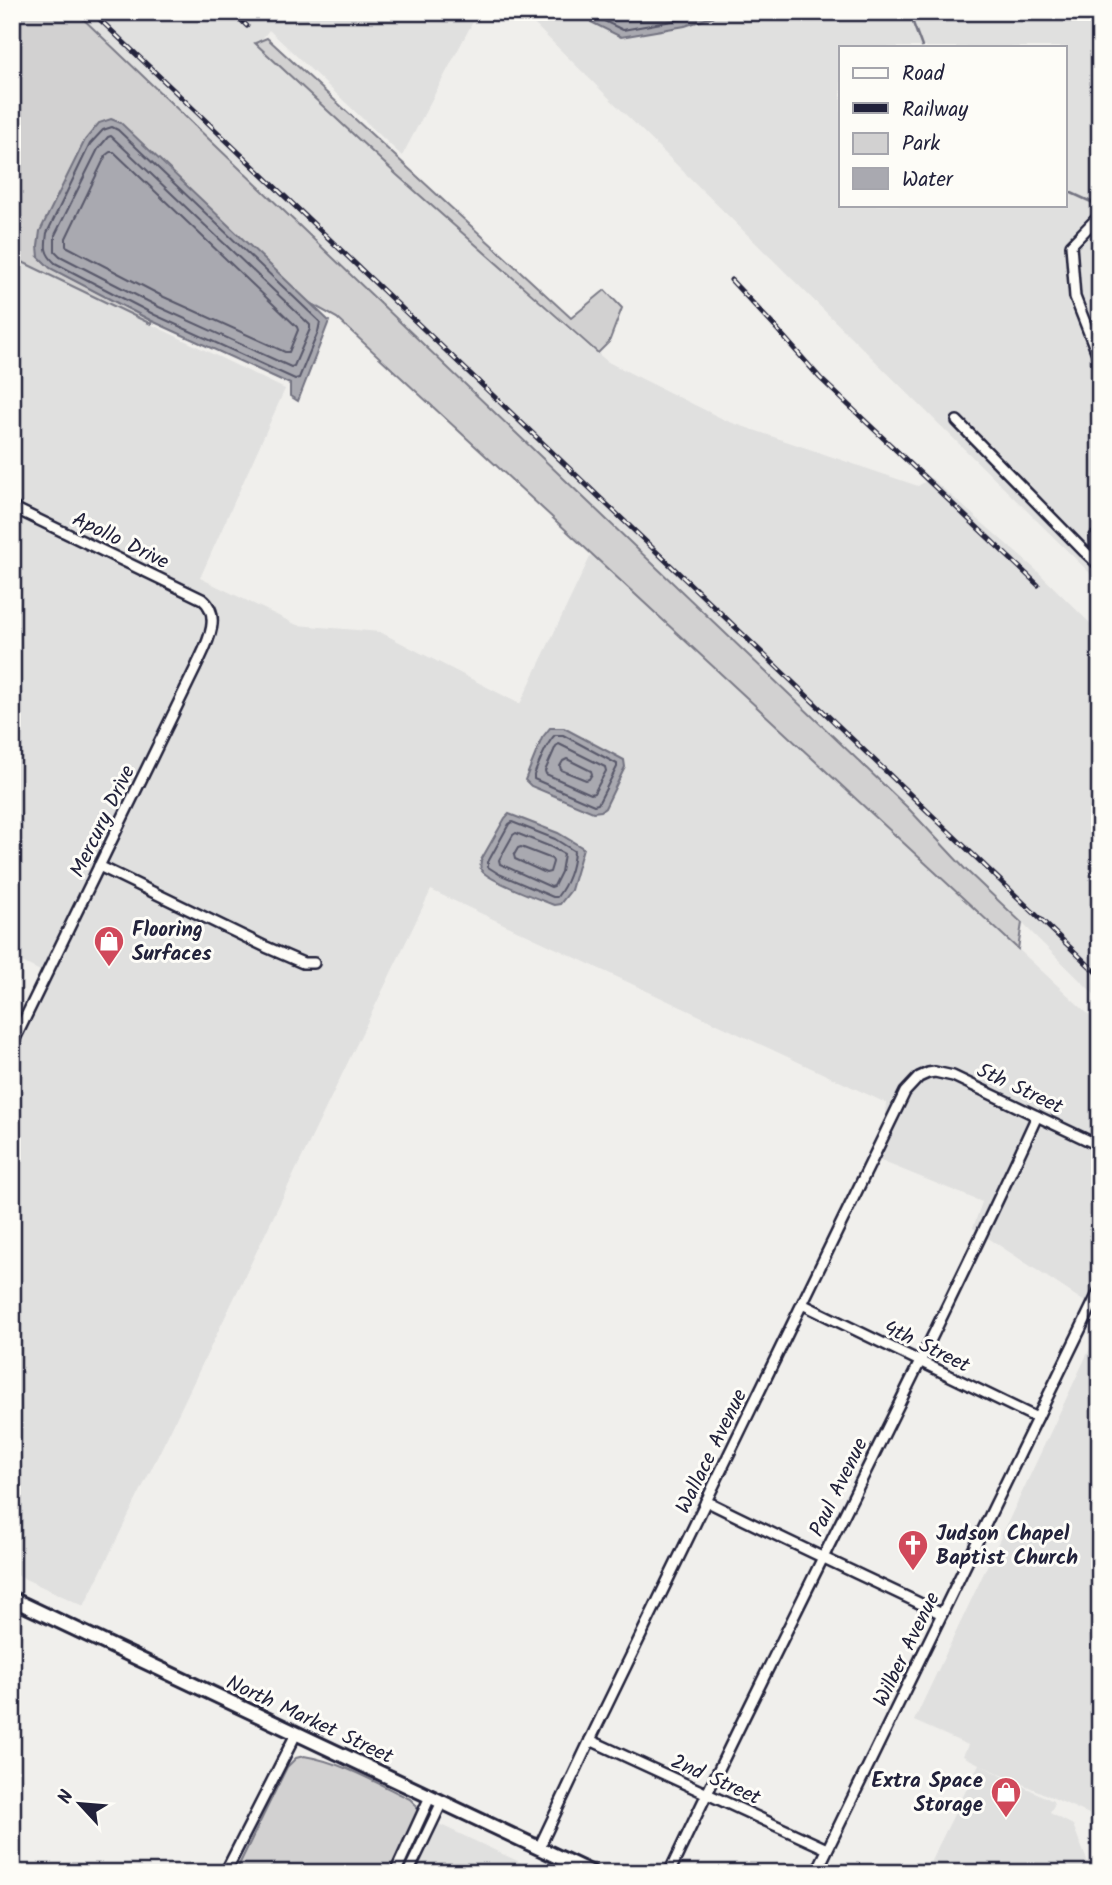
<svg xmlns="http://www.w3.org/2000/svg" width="1112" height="1885" font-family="Kalam,sans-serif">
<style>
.built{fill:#e0e0df;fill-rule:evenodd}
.green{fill:#d2d1d1;stroke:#7a7a86;stroke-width:2}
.water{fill:#a9a9b0;stroke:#737381;stroke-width:2}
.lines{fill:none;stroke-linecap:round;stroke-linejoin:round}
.shore{stroke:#58586a;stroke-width:2}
.stream{stroke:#737381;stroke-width:2.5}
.minor-casing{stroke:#22223b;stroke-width:14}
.major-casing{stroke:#22223b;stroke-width:18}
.minor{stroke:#fdfcf7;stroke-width:9}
.major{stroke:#fdfcf7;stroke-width:12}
.rail-casing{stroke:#22223b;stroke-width:5}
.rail{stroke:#fdfcf7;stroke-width:2.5;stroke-dasharray:8;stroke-linecap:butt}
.labels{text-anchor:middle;stroke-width:6;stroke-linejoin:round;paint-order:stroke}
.street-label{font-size:21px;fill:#22223b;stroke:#fdfcf7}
.poi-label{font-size:21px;font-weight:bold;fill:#22223b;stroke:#fdfcf7;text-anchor:start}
</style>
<rect width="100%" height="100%" fill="#f0efec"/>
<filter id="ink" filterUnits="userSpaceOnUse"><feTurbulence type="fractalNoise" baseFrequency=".0143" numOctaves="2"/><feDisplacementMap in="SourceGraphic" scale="14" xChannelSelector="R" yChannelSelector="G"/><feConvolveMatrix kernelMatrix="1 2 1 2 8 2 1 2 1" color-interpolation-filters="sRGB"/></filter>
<g filter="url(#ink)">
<!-- built -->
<g class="built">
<polygon points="76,12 478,12 402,156 269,30 259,43 257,40 255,43 397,175 459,228 572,332 608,362 727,421 918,486 931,478 1035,569 1100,633 1100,1000 1022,923 965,869 908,808"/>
<path d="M 522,12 L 1100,12 L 1100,584 L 1100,583 ZM 841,47 L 1065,47 L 1065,205 L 841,205 Z"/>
<polygon points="12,257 285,389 200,578 297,625 380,632 520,704 592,553 1100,1025 1100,1312 973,1228 982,1202 881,1161 886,1103 431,890 171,1429 84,1606 12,1573 12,1059 52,977 12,957"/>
<polygon points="1100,1327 1100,1819 980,1765 1053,1801 1054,1805 1050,1813 1073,1825 1092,1873 925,1873 979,1764 963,1756 968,1745 914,1721"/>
<polygon points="409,1810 543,1873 378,1873"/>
</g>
<!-- green -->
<g class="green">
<polygon points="12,12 76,12 908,808 965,869 1022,923 1018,949 337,318 308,302 39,257 51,268 152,321 151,324 12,257"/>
<polygon points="267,38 571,318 605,290 622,308 609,342 598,353 397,175 255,43"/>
<path d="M 304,1756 C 341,1762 377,1783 410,1799 L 416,1805 L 418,1815 L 392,1873 L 235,1873 L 287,1767 L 296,1758 Z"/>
</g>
<!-- water -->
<g class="water">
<polygon points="588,12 727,12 685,26 621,37 591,22"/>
<polygon points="111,119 121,123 329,321 298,401 290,396 290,384 152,321 50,268 39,257 38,246 40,231 85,140 99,123"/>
<polygon points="550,728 564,728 624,760 625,767 605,808 601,811 593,812 531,786 525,780 542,738"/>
<path d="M 509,814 L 558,833 L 583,848 L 571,890 L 560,904 L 554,905 C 541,900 488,880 482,871 C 479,868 481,864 481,860 L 505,818 Z"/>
</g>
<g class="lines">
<!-- shore -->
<g class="shore">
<polyline points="596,12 598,18 623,30 683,19 704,12"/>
<path d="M 112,127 L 118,130 L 320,322 L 318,332 L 299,378 L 295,379 L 155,315 L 55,263 C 44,253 45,247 47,233 L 90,144 L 103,130 Z"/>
<polygon points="111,136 310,325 310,329 294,366 291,367 159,307 60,256 55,251 55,235 98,149 108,137"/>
<polygon points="110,152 114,152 297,327 298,330 289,352 285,352 164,297 66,246 66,238 106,155"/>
<path d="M 555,735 L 563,735 L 617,764 L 617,767 L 598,804 L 594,805 L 534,779 L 534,775 C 538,765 548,741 555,735 Z"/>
<polygon points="559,744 605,767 606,771 594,793 591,794 546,774 545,771 556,746"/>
<polygon points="567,759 591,771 592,774 589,779 586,780 561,770 560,766 563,761"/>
<path d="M 512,822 L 555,839 L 574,851 C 573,868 567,884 557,897 L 553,897 L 499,874 L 488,867 L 488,862 L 509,824 Z"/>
<polygon points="516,833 551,847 564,854 561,872 554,886 551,887 500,864 499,860 513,835"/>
<polygon points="521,847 552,859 553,862 550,872 546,873 515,859 514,855 518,848"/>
</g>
<!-- stream -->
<g class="stream">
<polyline points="909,12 922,47"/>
<polyline points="1065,190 1100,206"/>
</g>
<!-- minor casing -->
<g class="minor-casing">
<g id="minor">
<polyline points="1100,215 1071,245 1075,297 1100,361"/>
<polyline points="957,421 1085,552 1100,566"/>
<path d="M 12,507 L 202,599 C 224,616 205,647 196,667 L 12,1045"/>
<polyline points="1096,562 1095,537 1100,535"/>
<polyline points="99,866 266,947 303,963 314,963"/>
<polyline points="802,1304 1037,1418"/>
<path d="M 706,1501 C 784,1540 863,1576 942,1614"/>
<polyline points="590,1740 827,1849"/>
<polyline points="539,1848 590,1740 905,1092 919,1077 928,1073 935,1072 953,1076 1100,1146"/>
<polyline points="225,1873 296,1734"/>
<polyline points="395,1873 430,1797"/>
<polyline points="408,1873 442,1802"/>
<path d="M 669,1873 C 789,1619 920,1371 1037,1116"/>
<polyline points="816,1873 1100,1289"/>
</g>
</g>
<!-- major casing -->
<g class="major-casing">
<polyline id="major" points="12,1599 592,1873"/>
</g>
<!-- minor -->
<use href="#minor" class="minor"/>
<!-- major -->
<use href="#major" class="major"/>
<!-- rail casing -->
<g class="rail-casing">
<g id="rail">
<polyline points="92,12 1100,976"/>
<polyline points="233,12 247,26"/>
<polyline points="262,12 262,13"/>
<polyline points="731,280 776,328 820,378 1038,585"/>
</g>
</g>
<!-- rail -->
<use href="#rail" class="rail"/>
</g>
</g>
<!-- icons -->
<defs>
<g id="shop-pin" transform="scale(1.575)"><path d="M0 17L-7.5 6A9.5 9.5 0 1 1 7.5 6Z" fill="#d1495b" stroke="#fdfcf7"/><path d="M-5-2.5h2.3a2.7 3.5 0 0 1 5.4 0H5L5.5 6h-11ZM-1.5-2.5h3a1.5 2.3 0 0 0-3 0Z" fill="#fff"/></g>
<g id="church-pin" transform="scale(1.575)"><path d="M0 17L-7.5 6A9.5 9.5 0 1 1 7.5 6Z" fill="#d1495b" stroke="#fdfcf7"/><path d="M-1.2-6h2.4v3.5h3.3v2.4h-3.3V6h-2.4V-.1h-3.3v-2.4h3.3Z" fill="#fff"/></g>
</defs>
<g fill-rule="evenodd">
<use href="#shop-pin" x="109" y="941"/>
<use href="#church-pin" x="913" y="1545"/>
<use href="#shop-pin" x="1006" y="1792"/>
</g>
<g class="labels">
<!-- street labels -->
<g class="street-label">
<text transform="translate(121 540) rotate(26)" y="7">Apollo Drive</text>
<text transform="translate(102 821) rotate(-64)" y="7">Mercury Drive</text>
<text transform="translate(1020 1088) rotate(25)" y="7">5th Street</text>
<text transform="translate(927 1346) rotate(26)" y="7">4th Street</text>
<text transform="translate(711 1451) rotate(-64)" y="7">Wallace Avenue</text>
<text transform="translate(838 1487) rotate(-64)" y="7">Paul Avenue</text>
<text transform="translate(906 1649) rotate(-64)" y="7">Wilber Avenue</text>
<text transform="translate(310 1719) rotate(25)" y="7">North Market Street</text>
<text transform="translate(716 1779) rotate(24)" y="7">2nd Street</text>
</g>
<!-- poi labels -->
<g class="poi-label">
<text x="132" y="936">Flooring<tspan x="132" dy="24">Surfaces</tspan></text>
<text x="936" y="1540">Judson Chapel<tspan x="936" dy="24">Baptist Church</tspan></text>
<text x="983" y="1787" text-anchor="end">Extra Space<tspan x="983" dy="24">Storage</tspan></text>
</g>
</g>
<!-- margin -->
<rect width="1112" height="1885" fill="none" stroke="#fdfcf7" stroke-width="42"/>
<rect x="21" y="21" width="1070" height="1843" fill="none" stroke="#22223b" stroke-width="2.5" filter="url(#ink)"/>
<!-- legend -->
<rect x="839" y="46" width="228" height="161" fill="#fdfcf7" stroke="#a5a5ac" stroke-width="2"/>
<rect x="853" y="68" width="35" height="10" fill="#fdfcf7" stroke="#a5a5ac" stroke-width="2"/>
<text x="902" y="80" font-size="21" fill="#22223b">Road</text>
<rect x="853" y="103" width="35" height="10" fill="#22223b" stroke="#a5a5ac" stroke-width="2"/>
<text x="902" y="116" font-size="21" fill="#22223b">Railway</text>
<rect x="853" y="133" width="35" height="21" fill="#d2d1d1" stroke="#a5a5ac" stroke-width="2"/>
<text x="902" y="150" font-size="21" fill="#22223b">Park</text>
<rect x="853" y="168" width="35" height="21" fill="#a9a9b0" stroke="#a5a5ac" stroke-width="2"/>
<text x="902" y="186" font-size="21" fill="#22223b">Water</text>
<!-- north arrow -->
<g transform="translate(80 1804) rotate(296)" stroke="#fdfcf7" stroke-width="5" paint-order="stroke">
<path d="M0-5L12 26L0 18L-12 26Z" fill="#22223b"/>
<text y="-10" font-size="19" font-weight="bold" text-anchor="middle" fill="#22223b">N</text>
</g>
</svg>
